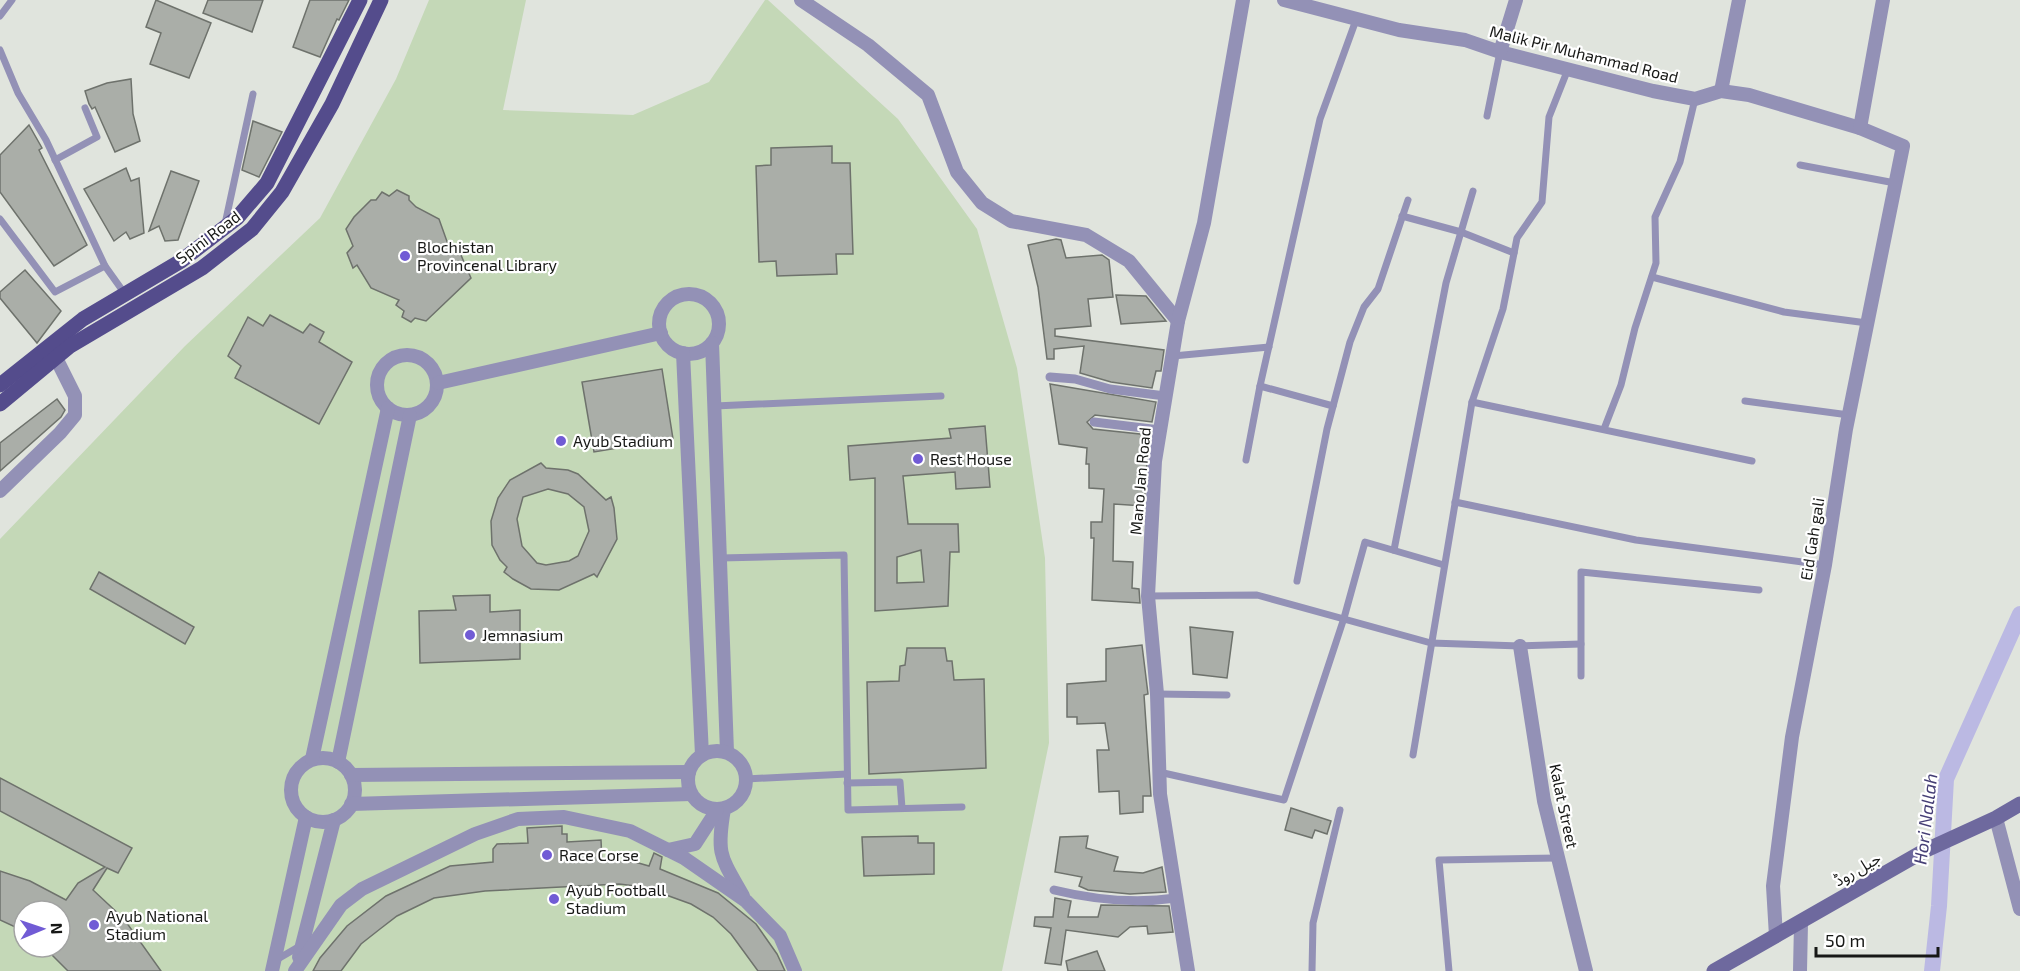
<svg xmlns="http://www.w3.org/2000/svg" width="2020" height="971" font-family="'Exo 2','Noto Sans Arabic',sans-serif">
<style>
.green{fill:#c4d8b7;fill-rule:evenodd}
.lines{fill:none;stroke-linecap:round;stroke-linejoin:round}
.canal{stroke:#bbb9e3;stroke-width:16}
.building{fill:#aaaea8;stroke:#6e726c;stroke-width:1.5;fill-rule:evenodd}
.service{stroke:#9391b6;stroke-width:7}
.pedestrian{stroke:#9391b6;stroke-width:9}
.minor{stroke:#9391b6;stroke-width:14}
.secondary{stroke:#6e699e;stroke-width:15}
.primary{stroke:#544c8c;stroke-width:15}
.poi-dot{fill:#715bd5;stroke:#fff;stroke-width:2}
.labels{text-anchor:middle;stroke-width:4.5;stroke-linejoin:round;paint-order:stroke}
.street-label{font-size:16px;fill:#171816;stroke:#fff}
.poi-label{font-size:16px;fill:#171816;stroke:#fff;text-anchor:start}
.water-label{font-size:18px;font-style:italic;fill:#453e75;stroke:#fff}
</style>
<rect width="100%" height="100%" fill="#e0e4dd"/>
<!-- green -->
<path class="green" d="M 429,0 L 526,0 L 503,110 L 633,115 L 709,82 L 765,0 L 768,0 L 898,119 L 977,229 L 1017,368 L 1045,558 L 1049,743 L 1002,971 L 0,971 L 0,539 L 185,346 L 320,218 L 396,79 ZM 24,911 L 60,911 L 60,947 L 24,947 Z"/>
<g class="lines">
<!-- canal -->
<polyline class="canal" points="1932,971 1939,906 1946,779 2020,614"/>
</g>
<!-- building -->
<g class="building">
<polygon points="156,0 211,23 189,78 150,64 161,33 146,27"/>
<polygon points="208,0 263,0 252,32 203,13"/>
<polygon points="310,0 349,0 339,20 337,19 320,57 293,47"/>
<polygon points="131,79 133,114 140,141 115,152 95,107 92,109 89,104 85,91 107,83"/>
<polygon points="253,121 282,132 259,177 242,170"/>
<polygon points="29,125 42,148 39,150 87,245 54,266 0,192 0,155"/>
<polygon points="832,146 832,163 850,163 853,254 836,254 837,274 777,276 776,261 759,262 756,166 771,165 771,148"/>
<polygon points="126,168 131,181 139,178 144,233 130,239 126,232 114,241 84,189"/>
<polygon points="171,171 199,181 178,240 165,241 159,226 149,231"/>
<polygon points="397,190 409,196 409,200 416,207 439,219 450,250 457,246 471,278 426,321 415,318 411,322 402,317 404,311 396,305 399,300 371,288 357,265 353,268 347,253 353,246 346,229 354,217 371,200 376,200 382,192 389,196"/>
<polygon points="1056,239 1061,240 1066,258 1102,255 1109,260 1113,297 1088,299 1091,326 1055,329 1055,336 1164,350 1161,371 1156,371 1152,388 1111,382 1080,373 1084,346 1054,349 1054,359 1047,359 1038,287 1028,245"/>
<polygon points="25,270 61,311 37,343 0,298 0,292"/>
<polygon points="1116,295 1146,296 1166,321 1121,324"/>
<polygon points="270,315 303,333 310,324 324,332 319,342 352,362 319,424 235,378 241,366 228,356 248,317 263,326"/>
<polygon points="662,369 673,439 594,452 582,382"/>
<polygon points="1050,384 1156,402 1152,422 1095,415 1087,422 1093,429 1149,435 1144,506 1114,504 1113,561 1133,562 1132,588 1139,589 1140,603 1092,600 1094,538 1091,538 1091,522 1102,522 1104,489 1089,488 1089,464 1086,464 1087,448 1059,444"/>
<polygon points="57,399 65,410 61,417 0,471 0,443"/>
<path d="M 985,426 L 990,487 L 956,489 L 955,472 L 903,476 L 908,524 L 958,524 L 959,552 L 950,552 L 948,606 L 875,611 L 875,478 L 850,480 L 848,446 L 951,438 L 949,429 ZM 921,550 L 924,582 L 897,583 L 897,557 Z"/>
<path d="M 541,463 L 546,468 L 568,470 L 578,474 L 606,500 L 611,497 L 614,508 L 617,539 L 597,577 L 594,574 L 559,590 L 531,589 L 513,579 L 504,572 L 507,567 L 500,560 L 492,545 L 491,521 L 498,498 L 510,480 ZM 548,489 L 568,494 L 584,507 L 589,531 L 578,556 L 569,561 L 546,565 L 537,563 L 522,546 L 517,519 L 523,497 Z"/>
<polygon points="99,572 194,627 185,644 90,589"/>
<polygon points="490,595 490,612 520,610 520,659 420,663 419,611 456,610 453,596"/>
<polygon points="1190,627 1233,632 1227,678 1193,674"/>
<polygon points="1142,645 1148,694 1144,695 1151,796 1143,796 1143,812 1120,814 1119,791 1099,792 1097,750 1109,750 1105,723 1077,724 1077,717 1067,717 1067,684 1106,681 1106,649"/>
<polygon points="907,648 945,648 947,661 952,661 954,680 984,679 986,768 869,774 867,682 899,681 900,666 905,665"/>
<polygon points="0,778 132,848 118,873 107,868 93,890 124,919 161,971 68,971 44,947 60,947 60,911 24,911 24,931 0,920 0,871 30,881 66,900 78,883 105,867 0,811"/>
<polygon points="1291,808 1331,821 1327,834 1315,830 1312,838 1285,830"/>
<polygon points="562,826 562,834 567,834 567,842 601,840 602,861 635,862 649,866 654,853 662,857 660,869 718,893 756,924 777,954 785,971 758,971 731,934 713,917 691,904 644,887 619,884 485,891 434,898 397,916 380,929 361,944 341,971 313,971 320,958 347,926 386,896 450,866 493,862 493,849 497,844 528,843 527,828"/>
<polygon points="918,836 918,843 934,843 934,874 864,876 862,837"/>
<polygon points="1088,836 1086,848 1118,857 1114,871 1143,873 1162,867 1166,892 1130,894 1088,890 1079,886 1082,877 1055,872 1060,837"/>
<polygon points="1055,898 1071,901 1068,917 1098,917 1101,905 1169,906 1173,932 1148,934 1147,926 1130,927 1118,937 1066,930 1061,965 1045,963 1051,928 1034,926 1035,917 1053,917"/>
<polygon points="1097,951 1105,971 1068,971 1066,961"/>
</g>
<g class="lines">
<!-- service -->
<g class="service">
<polyline points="0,16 12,0"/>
<polyline points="0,50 18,93 46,140 105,266 125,294"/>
<polyline points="1487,116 1500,52"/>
<polyline points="55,160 97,137 85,108"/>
<polyline points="1800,165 1895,183"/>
<polyline points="1402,216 1461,232 1514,253"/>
<polyline points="0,219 55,292 105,266"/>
<polyline points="225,224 253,94"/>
<polyline points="1652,277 1784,312 1867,323"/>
<polyline points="1173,356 1269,347"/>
<polyline points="1260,386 1333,406"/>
<polyline points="1745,401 1849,415"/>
<polyline points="1472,402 1752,461"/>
<polyline points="715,406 941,396"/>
<polyline points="1604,429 1621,385 1635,328 1656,263 1655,217 1680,162 1695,99"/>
<polyline points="1246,460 1260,386 1320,119 1356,20"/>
<polyline points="1455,502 1636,540 1825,565"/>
<polyline points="1394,550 1446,283 1473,191"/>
<polyline points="720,558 844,555 848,810 962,807"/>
<polyline points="1297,581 1327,429 1350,342 1364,307 1378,289 1408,200"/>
<polyline points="1148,596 1257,595 1431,643 1520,646 1581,644"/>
<polyline points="1581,676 1581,572 1759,590"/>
<polyline points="1157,694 1227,695"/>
<polyline points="1413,755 1472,402 1503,309 1517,238 1542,202 1549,117 1568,69"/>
<polyline points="1159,772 1284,800 1344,618 1365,542 1444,565"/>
<polyline points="746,779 847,774"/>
<polyline points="847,783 900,782 902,808"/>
<polyline points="276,960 300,946"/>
<polyline points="1312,971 1313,923 1340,810"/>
<polyline points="1449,971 1439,860 1558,858"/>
</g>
<!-- pedestrian -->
<g class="pedestrian">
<polyline points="1050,377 1075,379 1110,389 1165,396"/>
<polyline points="1094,422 1160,430"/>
<path d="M 1054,890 C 1095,900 1134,904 1176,898"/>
</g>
<!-- minor -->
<g class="minor">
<polyline points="801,0 868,45 928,95 957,172 982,203 1011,221 1086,235 1129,261 1178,321"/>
<polyline points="1284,0 1399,30 1465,40 1500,52 1653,91 1695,99 1721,91 1749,95 1860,128 1903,146 1846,429 1825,565 1792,737 1773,886 1776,936"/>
<polyline points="1500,52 1516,0"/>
<polyline points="1721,91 1739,0"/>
<polyline points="1860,128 1883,0"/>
<circle cx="689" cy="324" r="30"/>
<polyline points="712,343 727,752"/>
<polyline points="683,353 702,755"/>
<circle cx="407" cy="385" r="30"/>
<polyline points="438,383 661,333"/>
<polyline points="0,491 60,433 75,415 75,396 52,350"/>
<polyline points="1520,646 1544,801 1586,971"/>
<circle cx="717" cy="780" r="29"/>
<circle cx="323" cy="790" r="32"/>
<polyline points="312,759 388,408"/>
<polyline points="338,762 410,415"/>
<polyline points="351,775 689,772"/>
<polyline points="351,804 691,794"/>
<path d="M 724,809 C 716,855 721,857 743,896"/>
<polyline points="1996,818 2020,909"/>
<polyline points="668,850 695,844 717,810"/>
<polyline points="299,957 334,820"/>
<polyline points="272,971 306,817"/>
<polyline points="295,971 341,905 362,889 475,834 518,819 564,817 630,831 684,858 746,901 780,936 795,971"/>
<polyline points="1188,971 1160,794 1157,694 1148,596 1155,461 1178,321 1204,223 1243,0"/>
<polyline points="1800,971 1801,923"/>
</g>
<!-- secondary -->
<polyline class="secondary" points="1714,971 1924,851 1996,818 2020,804"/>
<!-- primary -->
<g class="primary">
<polyline points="0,385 83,319 181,261 237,218 267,183 360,0"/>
<polyline points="0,404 70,346 202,268 252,229 282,192 332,104 381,0"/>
</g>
</g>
<!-- markers -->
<g class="poi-dot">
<circle cx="405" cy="256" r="6"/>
<circle cx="561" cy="441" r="6"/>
<circle cx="918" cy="459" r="6"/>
<circle cx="470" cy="635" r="6"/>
<circle cx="547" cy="855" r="6"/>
<circle cx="554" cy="899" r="6"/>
<circle cx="94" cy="925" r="6"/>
</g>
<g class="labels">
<!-- street labels -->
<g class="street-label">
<text transform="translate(1584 54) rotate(14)" y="6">Malik Pir Muhammad Road</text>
<text transform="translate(208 237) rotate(-37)" y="6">Spini Road</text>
<text transform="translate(1140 481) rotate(-85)" y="6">Mano Jan Road</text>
<text transform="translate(1812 539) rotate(-81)" y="6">Eid Gah gali</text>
<text transform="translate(1564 806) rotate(78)" y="6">Kalat Street</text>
<text transform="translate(1857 869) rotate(-30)" y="6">جیل روڈ</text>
</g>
<!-- poi labels -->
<g class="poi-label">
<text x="417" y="253">Blochistan<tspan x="417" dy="18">Provincenal Library</tspan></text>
<text x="573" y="447">Ayub Stadium</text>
<text x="930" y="465">Rest House</text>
<text x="482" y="641">Jemnasium</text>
<text x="559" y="861">Race Corse</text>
<text x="566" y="896">Ayub Football<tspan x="566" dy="18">Stadium</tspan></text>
<text x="106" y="922">Ayub National<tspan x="106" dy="18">Stadium</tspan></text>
</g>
<!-- water labels -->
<g class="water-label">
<text transform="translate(1926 819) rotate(-83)" y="6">Hori Nallah</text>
</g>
</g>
<!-- north arrow -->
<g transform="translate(42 929) rotate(88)"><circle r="28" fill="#ffffff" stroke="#a2a3a2" stroke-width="1.5"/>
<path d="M0-4.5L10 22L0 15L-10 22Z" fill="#715bd5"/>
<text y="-9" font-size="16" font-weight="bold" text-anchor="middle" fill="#171816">N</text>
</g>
<!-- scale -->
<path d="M1816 947v9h122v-9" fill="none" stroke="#171816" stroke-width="3"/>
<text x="1825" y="947" font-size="18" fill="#171816" stroke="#ffffff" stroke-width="4.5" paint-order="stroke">50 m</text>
</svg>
